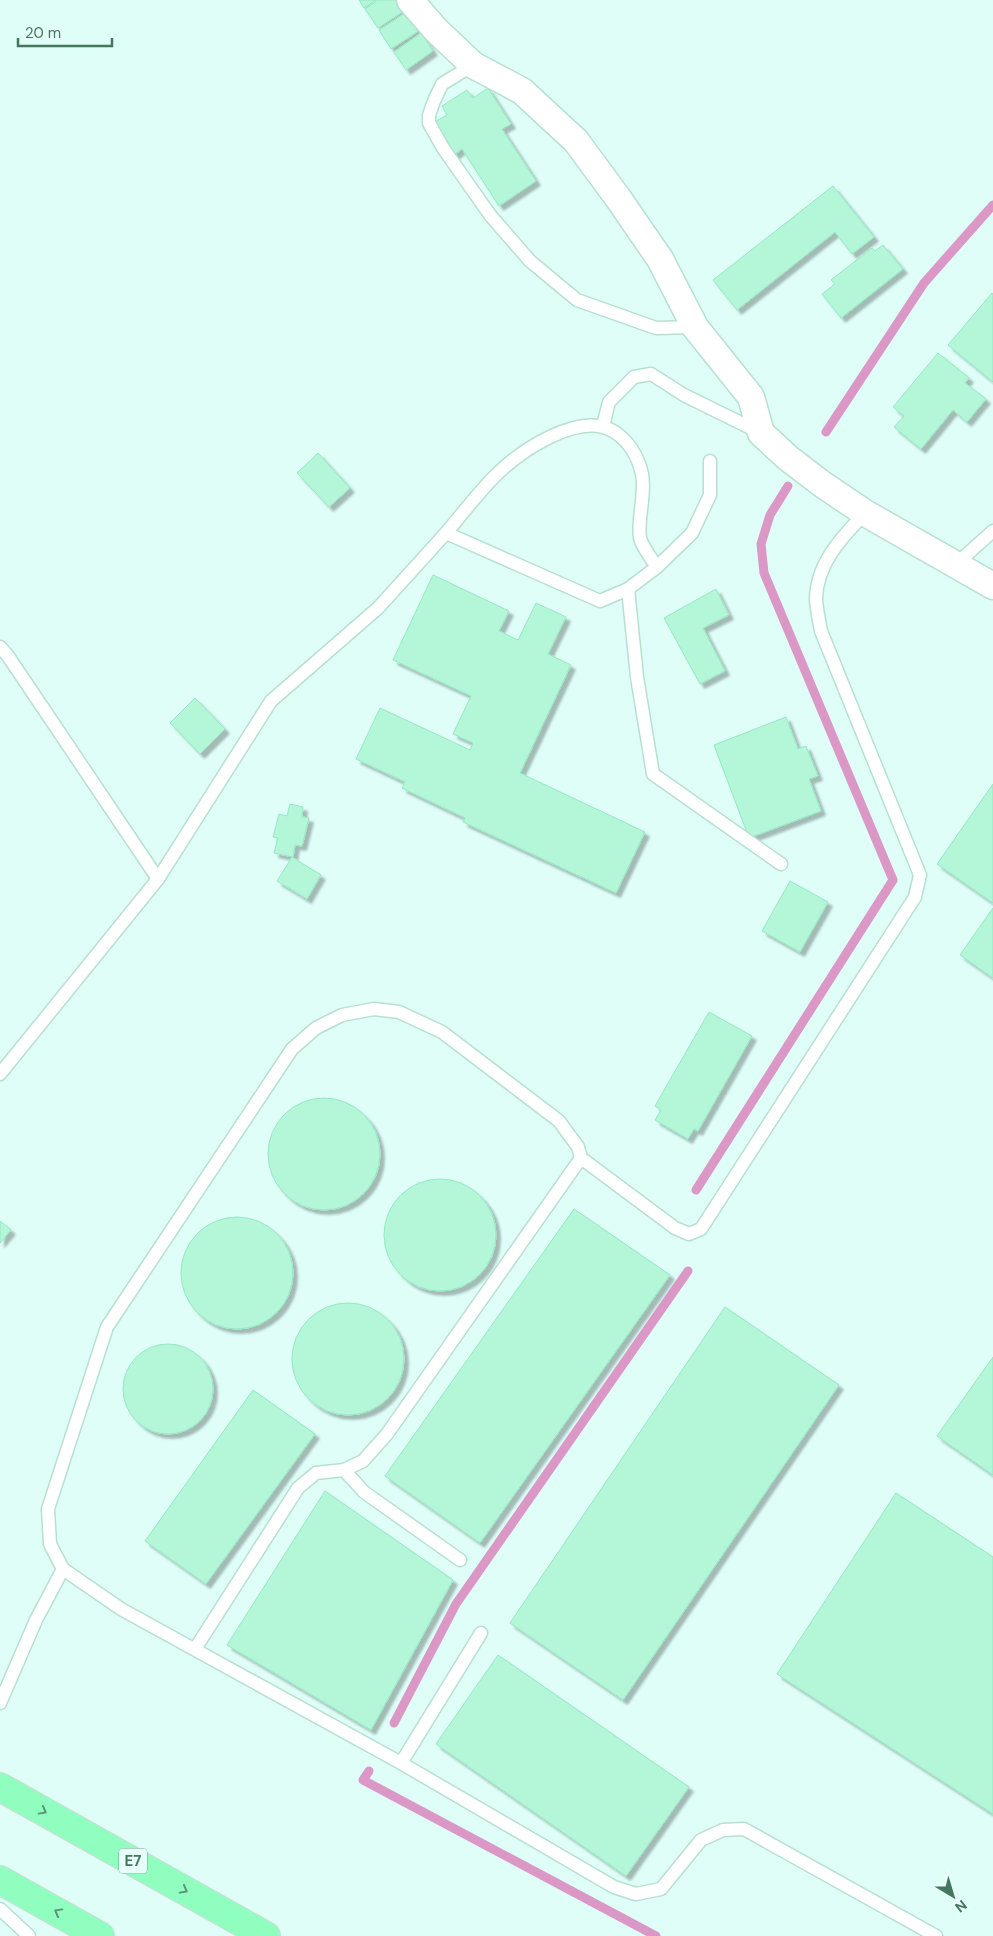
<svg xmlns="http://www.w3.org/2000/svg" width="993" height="1936" font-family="'DM Sans',sans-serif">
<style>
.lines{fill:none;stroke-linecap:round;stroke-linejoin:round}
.stream{stroke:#db97c6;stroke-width:9}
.building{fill:#b4f6d8;stroke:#93e9c1;filter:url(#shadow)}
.lane-casing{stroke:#b7e0d0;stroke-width:15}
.street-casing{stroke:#b7e0d0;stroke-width:29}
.highway-casing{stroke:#cfdbd5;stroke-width:30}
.lane{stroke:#fff;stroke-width:12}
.street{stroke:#fff;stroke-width:26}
.highway{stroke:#8ffebe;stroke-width:28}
.oneway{stroke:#589876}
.labels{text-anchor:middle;stroke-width:4.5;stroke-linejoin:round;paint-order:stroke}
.shield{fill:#e6fff9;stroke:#759f8c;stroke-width:1}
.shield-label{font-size:15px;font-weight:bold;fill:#45765e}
</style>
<defs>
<filter id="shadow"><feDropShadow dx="4.5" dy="4.5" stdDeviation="1" flood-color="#0004"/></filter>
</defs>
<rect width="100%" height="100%" fill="#defef7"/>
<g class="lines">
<!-- stream -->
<g class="stream">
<polyline points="826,432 924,283 993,205"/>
<polyline points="696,1190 893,880 764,573 761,544 770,515 788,486"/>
<polyline points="394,1723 456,1604 688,1271"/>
<polyline points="369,1771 363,1780 656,1936"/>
</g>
</g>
<!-- building -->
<g class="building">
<polygon points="359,0 376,0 364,8"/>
<polygon points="378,0 401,0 407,9 378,28 365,9"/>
<polygon points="408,11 420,30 391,49 379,30"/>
<polygon points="421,33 433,51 406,70 394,52"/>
<polygon points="488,88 511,124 502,129 536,181 499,206 462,149 454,155 433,123 447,115 442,106 467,90 473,98"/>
<polygon points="833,186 874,237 852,254 835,232 737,310 713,280"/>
<polygon points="883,245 903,269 841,318 822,294 835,284 831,280 872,248 875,251"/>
<polygon points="992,293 993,294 993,382 948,345"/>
<polygon points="938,353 969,378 965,383 986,399 967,422 953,410 921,449 894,427 904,416 893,407"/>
<polygon points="318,453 350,488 329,507 297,473"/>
<polygon points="433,575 509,611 499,631 518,640 536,603 566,617 548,654 571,665 520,773 645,832 616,893 463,822 465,818 402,788 405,782 356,759 380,708 470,750 473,743 453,734 471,696 393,660"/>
<polygon points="716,589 729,615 703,628 725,671 700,684 664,618"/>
<polygon points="195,698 225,729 200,754 170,723"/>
<polygon points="786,717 798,749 806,746 818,776 809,779 821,811 749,838 714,745"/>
<polygon points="993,784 993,903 937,864"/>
<polygon points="290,804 303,807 302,817 309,818 302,846 295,845 293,857 274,853 278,838 273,837 279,814 287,816"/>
<polygon points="292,857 321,875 307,899 277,881"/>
<polygon points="790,881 828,902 800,952 762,931"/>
<polygon points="993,908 993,978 960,955"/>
<polygon points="709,1012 752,1036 698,1131 694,1129 688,1139 655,1120 661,1110 655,1106"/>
<circle cx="324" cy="1154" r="56"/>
<circle cx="440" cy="1235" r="56"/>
<polygon points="574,1209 670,1275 480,1543 385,1476"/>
<circle cx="237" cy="1273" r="56"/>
<polygon points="0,1221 11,1230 0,1243"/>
<circle cx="348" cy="1359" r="56"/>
<polygon points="725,1307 839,1385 623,1700 510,1623"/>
<circle cx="168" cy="1389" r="45"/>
<polygon points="993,1357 993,1475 937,1436"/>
<polygon points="253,1390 315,1434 206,1584 145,1541"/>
<polygon points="325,1491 453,1580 371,1730 227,1645"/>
<polygon points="896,1493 993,1557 993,1814 777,1674"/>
<polygon points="498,1655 689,1787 626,1876 436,1744"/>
</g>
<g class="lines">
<!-- lane casing -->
<g class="lane-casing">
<g id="lane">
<polyline points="473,65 442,84 434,101 429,115 429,123 443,148 490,215 530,261 577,300 656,328 695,327"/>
<polyline points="603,426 609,402 634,377 651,374 684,395 759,432"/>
<path d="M 446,533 C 462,514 478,493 495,476 C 520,451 579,411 613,431 C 628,440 638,456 642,474 C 646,494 637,520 640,538 C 642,547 652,559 657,567"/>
<polyline points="955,565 993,531"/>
<polyline points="628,589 637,677 653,774 781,864"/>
<polyline points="0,647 8,656 158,879"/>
<polyline points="0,1074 158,879 271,701 378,608 446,533 600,601 628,589 657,567 692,533 710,495 710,461"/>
<path d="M 581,1158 L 675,1228 L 689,1234 L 701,1229 L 915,897 L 920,875 L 821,631 C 819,621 817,610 816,600 C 816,564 842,537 865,513"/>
<polyline points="344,1470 364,1492 460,1560"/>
<polyline points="63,1569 121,1609 401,1763 614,1887 636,1894 661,1889 701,1840 723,1830 744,1829 936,1936"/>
<polyline points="0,1703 36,1620 63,1569 50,1544 48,1509 107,1327 292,1049 316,1028 342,1015 374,1009 399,1012 442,1032 559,1121 578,1147 581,1158 387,1434 363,1461 344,1470 316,1473 298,1488 195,1649"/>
<polyline points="401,1763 481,1633"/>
<polyline points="0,1909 29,1936"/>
</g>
</g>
<!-- street casing -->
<g class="street-casing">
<polyline id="street" points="410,0 436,30 473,65 522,91 576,141 618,198 660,259 695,327 751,397 761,433 788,458 822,484 865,513 993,586"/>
</g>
<!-- highway casing -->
<g class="highway-casing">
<g id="highway">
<polyline points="0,1787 266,1936"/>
<polyline points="0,1880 100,1936"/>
</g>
</g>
<!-- lane -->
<use href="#lane" class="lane"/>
<!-- street -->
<use href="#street" class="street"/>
<!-- highway -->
<use href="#highway" class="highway"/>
</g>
<!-- one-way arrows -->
<defs><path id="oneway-chevron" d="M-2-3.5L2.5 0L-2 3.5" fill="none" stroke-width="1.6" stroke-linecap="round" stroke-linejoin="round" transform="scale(1.25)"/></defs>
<g class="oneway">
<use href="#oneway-chevron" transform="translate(43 1811) rotate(29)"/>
<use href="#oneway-chevron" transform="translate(184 1890) rotate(29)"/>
<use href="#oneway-chevron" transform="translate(58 1912) rotate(-151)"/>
</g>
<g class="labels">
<!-- shield labels -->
<rect class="shield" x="119" y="1848.5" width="28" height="25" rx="4"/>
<g class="shield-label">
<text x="133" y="1866">E7</text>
</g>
</g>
<!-- north arrow -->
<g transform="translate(953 1896) rotate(142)" stroke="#e6fff9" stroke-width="4" paint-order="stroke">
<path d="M0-4L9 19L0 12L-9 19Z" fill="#45765e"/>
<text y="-8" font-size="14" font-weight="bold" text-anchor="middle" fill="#45765e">N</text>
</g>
<!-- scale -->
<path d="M18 38v8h94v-8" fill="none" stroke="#45765e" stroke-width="2.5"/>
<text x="25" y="38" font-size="15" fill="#45765e" stroke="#e6fff9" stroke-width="4" paint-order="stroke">20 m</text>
</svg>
